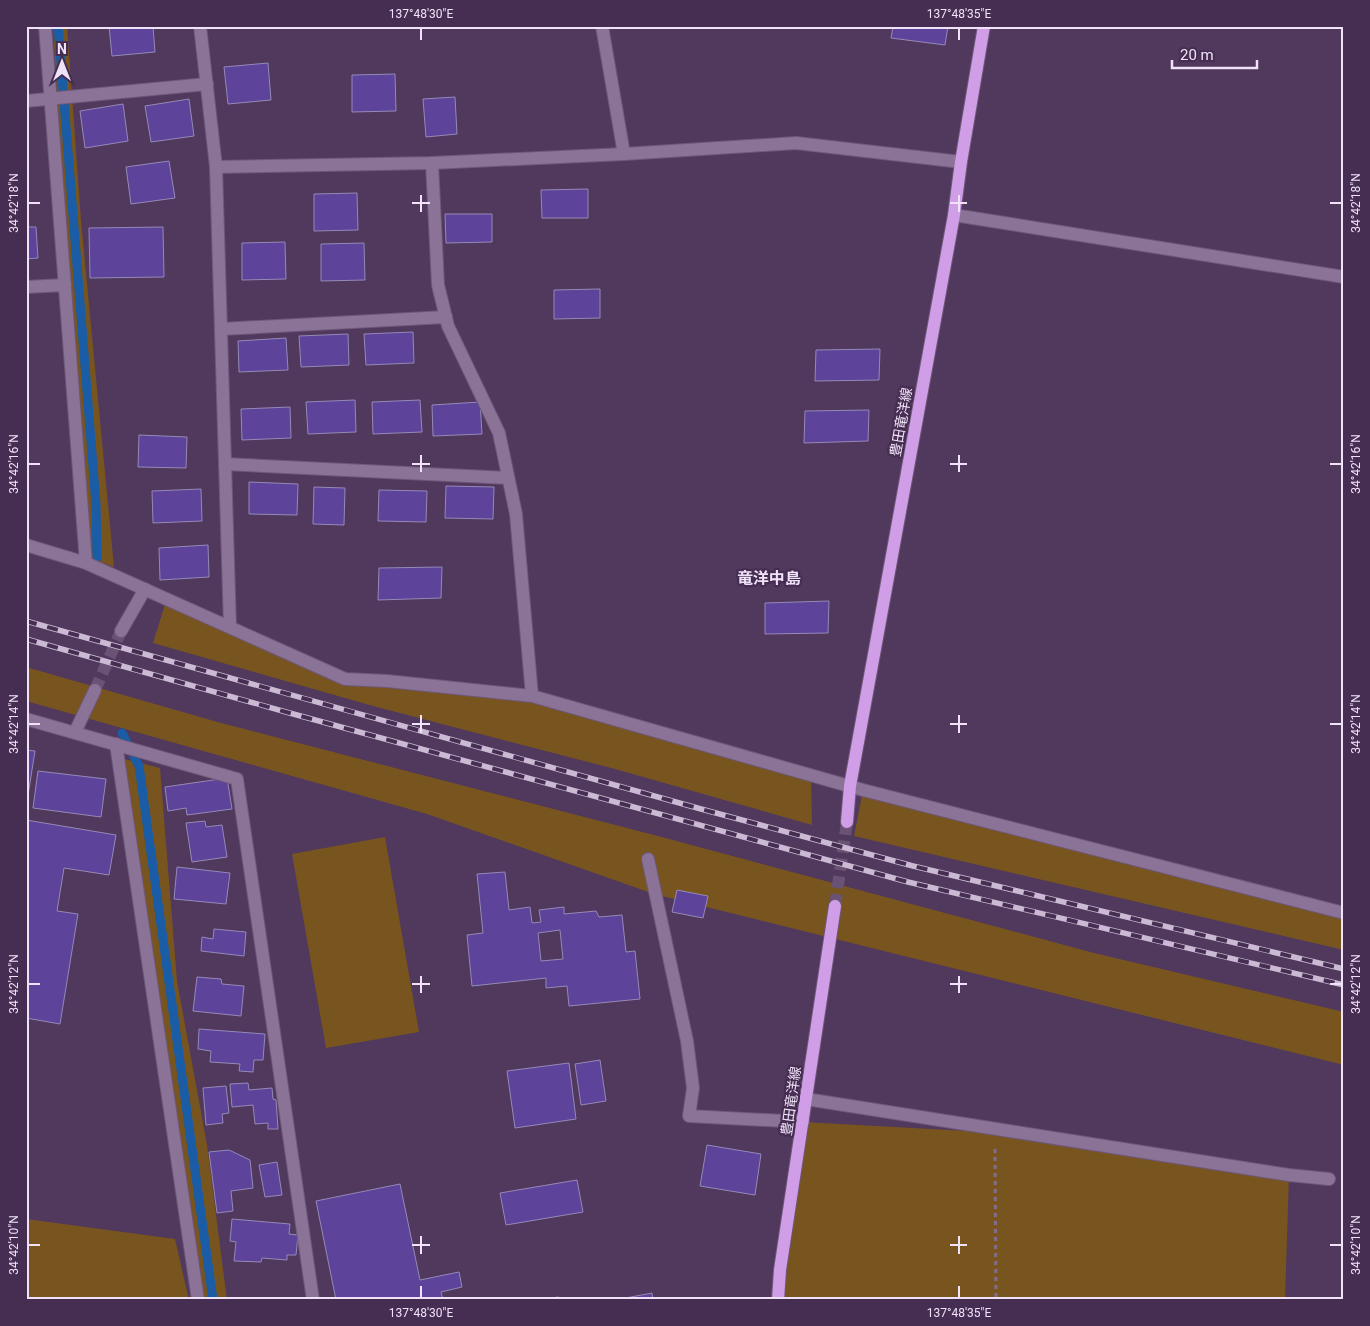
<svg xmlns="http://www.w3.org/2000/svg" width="1370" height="1326" font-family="Roboto,'Noto Sans JP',sans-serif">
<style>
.green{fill:#78551f}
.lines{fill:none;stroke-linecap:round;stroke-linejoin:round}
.stream{stroke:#1a5ca5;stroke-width:9}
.building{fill:#5d4399;stroke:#948ab8;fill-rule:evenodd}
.minor-tunnel{stroke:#695274;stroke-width:12;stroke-dasharray:12 6;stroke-linecap:butt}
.major-tunnel{stroke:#695274;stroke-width:12;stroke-dasharray:12 6;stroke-linecap:butt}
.minor-casing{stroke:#6e5779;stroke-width:14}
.major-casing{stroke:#6e5779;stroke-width:14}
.path{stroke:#836d8e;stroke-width:3;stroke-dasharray:4 4;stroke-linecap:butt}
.minor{stroke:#8a7397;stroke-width:12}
.major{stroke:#cf9ee7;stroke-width:12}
.rail-casing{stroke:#cbbad4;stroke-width:5.5}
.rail{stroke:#462e52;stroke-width:4;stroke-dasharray:11;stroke-linecap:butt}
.ticks{fill:none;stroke:#f0e2f8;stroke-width:2}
.labels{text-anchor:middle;stroke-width:4.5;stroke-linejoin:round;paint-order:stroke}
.street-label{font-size:14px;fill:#f0e2f8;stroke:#462e52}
.quarter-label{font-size:16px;font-weight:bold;fill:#f0e2f8;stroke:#462e52}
.neatline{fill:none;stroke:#f0e2f8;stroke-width:2}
.ticks-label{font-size:12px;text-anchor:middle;fill:#f0e2f8}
</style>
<rect width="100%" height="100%" fill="#51385d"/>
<!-- green -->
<g class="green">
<polygon points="53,26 67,26 81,221 114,567 85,556"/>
<polygon points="167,598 341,678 532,696 811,775 812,825 615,769 373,706 153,643"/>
<polygon points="26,667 221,723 654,835 1094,953 1344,1012 1344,1065 654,894 427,814 26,701"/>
<polygon points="124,759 160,768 177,981 207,1145 227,1300 196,1300"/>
<polygon points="863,790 1344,915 1344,950 854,836"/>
<polygon points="385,837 419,1032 326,1048 292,854"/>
<polygon points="803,1122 1042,1135 1289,1175 1285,1300 781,1300"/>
<polygon points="26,1219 175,1239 189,1300 26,1300"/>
</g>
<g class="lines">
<!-- stream -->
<g class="stream">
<polyline points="58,26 96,504 97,558"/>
<polyline points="122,733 139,766 213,1300"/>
</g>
</g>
<!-- building -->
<g class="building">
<polygon points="109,26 153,26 155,52 112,56"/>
<polygon points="893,26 948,26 945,45 891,38"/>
<polygon points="268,63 271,100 228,104 224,67"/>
<polygon points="395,74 396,111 352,112 352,75"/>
<polygon points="455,97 457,134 426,137 423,99"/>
<polygon points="189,99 194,136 151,142 145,106"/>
<polygon points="123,104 128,141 85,148 80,111"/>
<polygon points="169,161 175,198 131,204 126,167"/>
<polygon points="588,189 588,218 542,218 541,190"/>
<polygon points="357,193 358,230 314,231 314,194"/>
<polygon points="445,214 492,214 492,242 446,243"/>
<polygon points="26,227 36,227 38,258 26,259"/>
<polygon points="163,227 164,277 90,278 89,228"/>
<polygon points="285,242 286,279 242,280 242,243"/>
<polygon points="364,243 365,280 321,281 321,244"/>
<polygon points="600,289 600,318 554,319 554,290"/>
<polygon points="413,332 414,363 366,365 364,334"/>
<polygon points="348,334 349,365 301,367 299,336"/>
<polygon points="286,338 288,370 239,372 238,341"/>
<polygon points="880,349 879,380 815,381 816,350"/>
<polygon points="355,400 356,432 308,434 306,402"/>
<polygon points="420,400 422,432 373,434 372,402"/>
<polygon points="480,402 482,434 433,436 432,405"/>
<polygon points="290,407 291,438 242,440 241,409"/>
<polygon points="869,410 868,441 804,443 805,411"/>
<polygon points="139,435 187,437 186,468 138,467"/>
<polygon points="249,482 298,484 297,515 249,514"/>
<polygon points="446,486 494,487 493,519 445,518"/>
<polygon points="314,487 345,488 344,525 313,524"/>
<polygon points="201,489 202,521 153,523 152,491"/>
<polygon points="379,490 427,491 426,522 378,521"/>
<polygon points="208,545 209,577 160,580 159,548"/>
<polygon points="442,567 441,598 378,600 379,568"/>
<polygon points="829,601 828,633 765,634 765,603"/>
<polygon points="26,750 35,751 26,808"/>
<polygon points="38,771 106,779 101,817 33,808"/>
<polygon points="227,778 232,809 187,815 186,808 168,811 165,787"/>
<polygon points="26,820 116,835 109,875 64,868 57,911 78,914 60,1024 26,1018"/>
<polygon points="205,821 206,827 222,825 227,857 192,862 186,823"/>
<polygon points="177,867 230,873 226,904 174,899"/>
<path d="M 505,872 L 509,910 L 530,907 L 532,923 L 541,922 L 539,910 L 564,907 L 564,914 L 596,911 L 599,917 L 622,915 L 626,952 L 635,951 L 640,999 L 569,1006 L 567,986 L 546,988 L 546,978 L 472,986 L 467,935 L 483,933 L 477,874 ZM 560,930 L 563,959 L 541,961 L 538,933 Z"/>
<polygon points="677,890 708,896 703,918 672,912"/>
<polygon points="214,929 246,932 244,956 201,951 202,937 213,939"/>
<polygon points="197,977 221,979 222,984 244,986 241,1016 193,1011"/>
<polygon points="199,1029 265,1034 263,1060 254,1060 253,1072 239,1071 240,1064 210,1062 211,1051 198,1049"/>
<polygon points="600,1060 606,1101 581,1105 575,1064"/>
<polygon points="569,1063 576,1119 515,1128 507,1071"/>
<polygon points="248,1083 249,1090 272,1088 273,1099 276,1100 278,1129 268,1129 268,1123 255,1124 253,1105 232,1107 230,1084"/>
<polygon points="226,1086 229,1113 222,1114 223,1123 206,1125 203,1088"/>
<polygon points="707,1145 761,1154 755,1195 700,1186"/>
<polygon points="229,1150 250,1160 253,1188 231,1191 233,1211 217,1213 209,1152"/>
<polygon points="277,1162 282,1195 265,1197 259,1165"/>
<polygon points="577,1180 583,1212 506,1225 500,1193"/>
<polygon points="400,1184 420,1280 459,1272 462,1287 441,1292 443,1300 336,1300 316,1201"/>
<polygon points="232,1219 290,1224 289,1234 298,1235 296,1255 287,1255 287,1260 262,1258 261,1262 234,1261 236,1242 230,1241"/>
<polygon points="652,1293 653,1300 615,1300"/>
<polygon points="559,1297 559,1300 532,1300"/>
</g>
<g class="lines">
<!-- minor-tunnel -->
<polyline class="minor-tunnel" points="95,690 121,631"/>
<!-- major-tunnel -->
<polyline class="major-tunnel" points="835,906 847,822"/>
<!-- minor casing -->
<g class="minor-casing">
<g id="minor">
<polyline points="45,26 86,563"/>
<polyline points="200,26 216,167 230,627"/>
<polyline points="602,26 624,154"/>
<polyline points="26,101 207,84"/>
<polyline points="432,163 438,285 448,326 499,433 516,514 532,696"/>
<polyline points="216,167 432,163 624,154 796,143 961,162"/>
<polyline points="954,215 1344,277"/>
<polyline points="26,287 65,285"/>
<polyline points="221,329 446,317"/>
<polyline points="225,464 508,478"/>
<polyline points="26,545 86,563 345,679 387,681 532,696 863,790 1344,913"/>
<polyline points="121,631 145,589"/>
<polyline points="26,719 237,779 313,1300"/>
<polyline points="75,732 95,690"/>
<polyline points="116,744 198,1300"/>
<polyline points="648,859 687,1041 693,1088 689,1116 803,1122"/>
<polyline points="806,1099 1289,1175 1329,1179"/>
</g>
</g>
<!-- major casing -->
<g class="major-casing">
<g id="major">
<polyline points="847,822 850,786 954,215 961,162 984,26"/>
<polyline points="778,1300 780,1270 835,906"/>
</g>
</g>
<!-- path -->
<polyline class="path" points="995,1149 996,1300"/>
<!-- minor -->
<use href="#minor" class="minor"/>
<!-- major -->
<use href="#major" class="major"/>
<!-- rail casing -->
<g class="rail-casing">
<g id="rail">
<polyline points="26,621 701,809 913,866 1344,969"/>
<polyline points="26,639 286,712 908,882 1344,985"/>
</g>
</g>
<!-- rail -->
<use href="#rail" class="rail"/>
</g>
<!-- ticks -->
<path class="ticks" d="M 421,28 L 421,40M 959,28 L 959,40M 421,195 L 421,212M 959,195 L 959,212M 28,203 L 40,203M 412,203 L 430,203M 950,203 L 967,203M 1330,203 L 1342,203M 421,455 L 421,472M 959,455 L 959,472M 28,464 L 40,464M 412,464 L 430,464M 950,464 L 967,464M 1330,464 L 1342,464M 421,715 L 421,733M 959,715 L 959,733M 28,724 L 40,724M 412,724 L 430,724M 950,724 L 967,724M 1330,724 L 1342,724M 421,976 L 421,993M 959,976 L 959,993M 28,984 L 40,984M 412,984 L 430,984M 950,984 L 967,984M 1330,984 L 1342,984M 421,1236 L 421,1254M 959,1236 L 959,1254M 28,1245 L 40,1245M 412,1245 L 430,1245M 950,1245 L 967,1245M 1330,1245 L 1342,1245M 421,1286 L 421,1298M 959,1286 L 959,1298"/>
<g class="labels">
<!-- street labels -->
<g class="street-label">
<text transform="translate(901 422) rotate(-80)" y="5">豊田竜洋線</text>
<text transform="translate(791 1101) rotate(-82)" y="5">豊田竜洋線</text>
</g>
<!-- quarter labels -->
<g class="quarter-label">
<text x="769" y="584">竜洋中島</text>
</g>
</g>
<!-- border -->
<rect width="1370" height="1326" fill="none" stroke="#462e52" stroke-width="55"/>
<!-- north arrow -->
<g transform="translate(62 62)" stroke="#462e52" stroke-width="4" paint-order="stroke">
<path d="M0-4L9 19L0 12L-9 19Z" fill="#f0e2f8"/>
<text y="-8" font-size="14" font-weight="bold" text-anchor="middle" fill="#f0e2f8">N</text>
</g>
<!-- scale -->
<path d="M1172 60v8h85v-8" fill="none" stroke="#f0e2f8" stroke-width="2.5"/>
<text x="1180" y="60" font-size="15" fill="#f0e2f8" stroke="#462e52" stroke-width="4" paint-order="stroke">20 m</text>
<rect x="28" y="28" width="1314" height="1270" class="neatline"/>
<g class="ticks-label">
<text x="421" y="18">137°48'30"E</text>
<text x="959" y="18">137°48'35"E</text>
<text transform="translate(14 203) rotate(-90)" y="4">34°42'18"N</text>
<text transform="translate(1356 203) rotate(-90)" y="4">34°42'18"N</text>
<text transform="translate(14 464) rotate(-90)" y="4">34°42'16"N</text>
<text transform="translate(1356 464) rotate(-90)" y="4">34°42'16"N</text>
<text transform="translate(14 724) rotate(-90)" y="4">34°42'14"N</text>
<text transform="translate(1356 724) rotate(-90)" y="4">34°42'14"N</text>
<text transform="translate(14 984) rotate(-90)" y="4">34°42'12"N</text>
<text transform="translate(1356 984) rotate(-90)" y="4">34°42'12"N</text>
<text transform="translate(14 1245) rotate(-90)" y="4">34°42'10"N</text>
<text transform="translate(1356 1245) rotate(-90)" y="4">34°42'10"N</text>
<text x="421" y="1317">137°48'30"E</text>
<text x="959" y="1317">137°48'35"E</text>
</g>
</svg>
